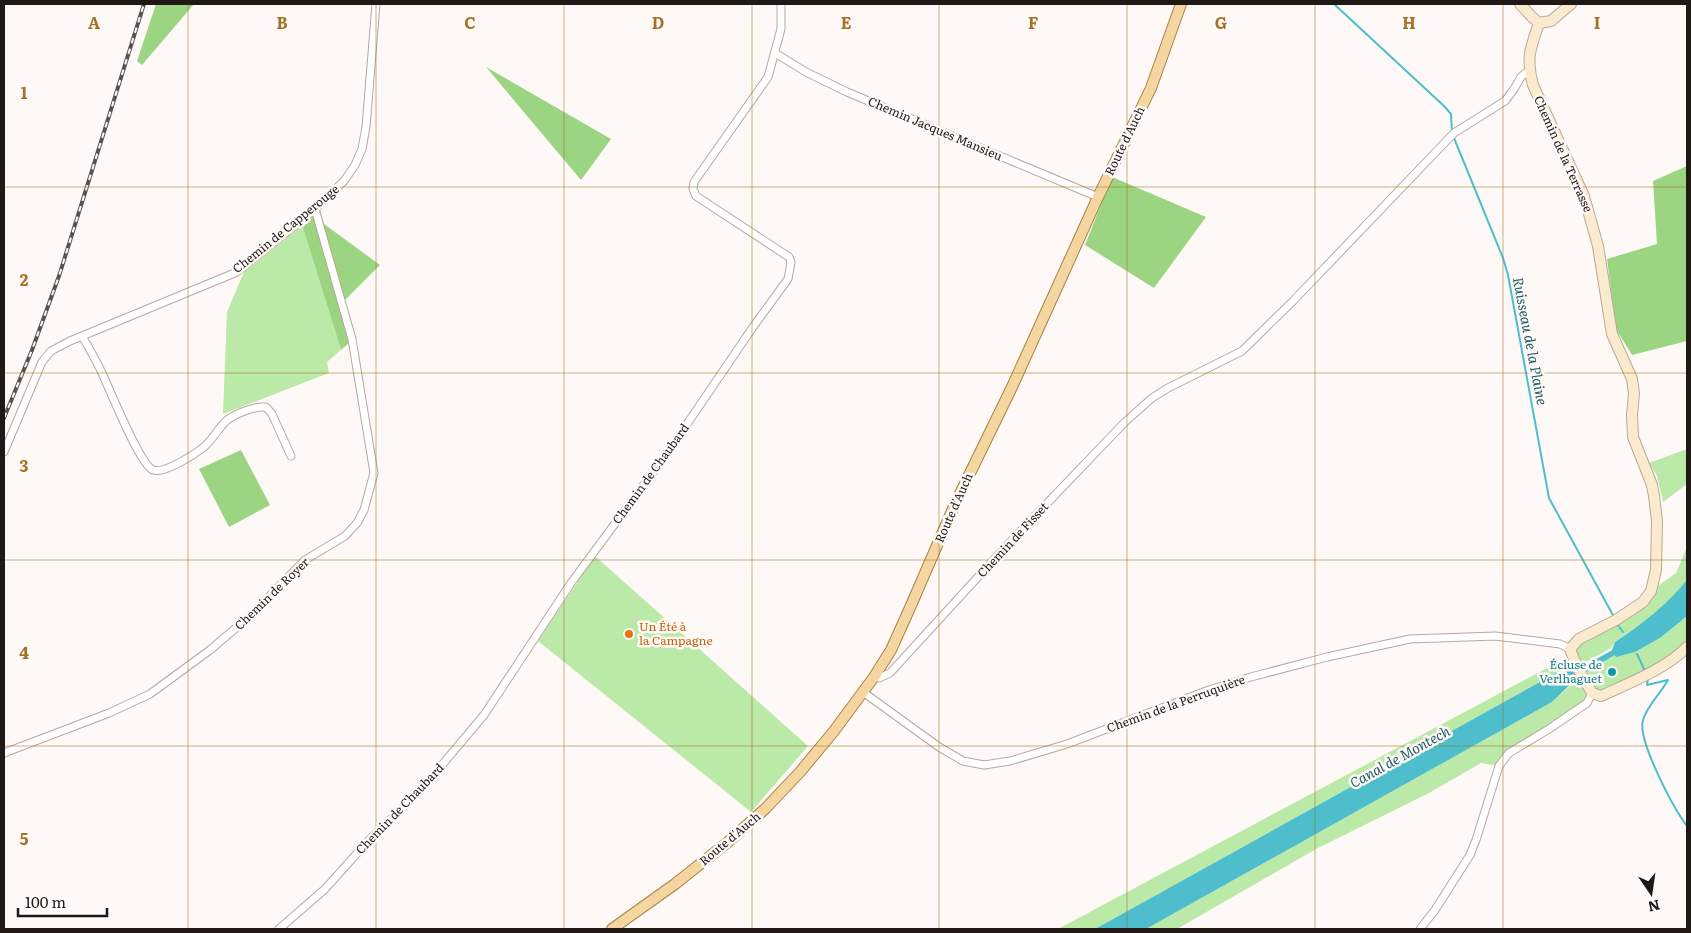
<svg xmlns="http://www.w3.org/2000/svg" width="1691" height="933" font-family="Literata,serif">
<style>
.green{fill:#bbe9a7}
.forest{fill:#9bd581}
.water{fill:#4ebecc}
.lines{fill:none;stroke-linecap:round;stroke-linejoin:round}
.stream{stroke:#4ebecc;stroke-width:2}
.street-casing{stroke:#bca69b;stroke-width:9}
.secondary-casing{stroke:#bca69b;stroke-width:12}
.primary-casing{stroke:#a68245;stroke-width:12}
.street{stroke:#fff;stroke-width:7}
.secondary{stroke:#faebcf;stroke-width:10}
.primary{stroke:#f5d6a0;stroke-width:10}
.rail-casing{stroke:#59514e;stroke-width:4}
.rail{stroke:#fef9f7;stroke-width:2;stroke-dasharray:5.5;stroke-linecap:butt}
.grid{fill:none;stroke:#a27326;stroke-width:1;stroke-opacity:0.55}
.food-dot{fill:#e8710a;stroke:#fef9f7;stroke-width:2}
.culture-dot{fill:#0f9aa8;stroke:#fef9f7;stroke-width:2}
.labels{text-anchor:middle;stroke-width:5;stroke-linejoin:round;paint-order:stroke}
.street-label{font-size:12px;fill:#201814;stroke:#fef9f7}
.food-label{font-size:12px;fill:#c56008;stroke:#fef9f7;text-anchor:start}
.culture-label{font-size:12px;fill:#0d838f;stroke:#fef9f7;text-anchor:end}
.water-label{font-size:14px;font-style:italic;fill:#225f67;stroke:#fef9f7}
.grid-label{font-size:16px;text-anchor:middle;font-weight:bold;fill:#a27326;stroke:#fef9f7;stroke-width:5;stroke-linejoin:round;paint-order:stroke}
</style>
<rect width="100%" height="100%" fill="#fef9f7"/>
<!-- green -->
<g class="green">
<polygon points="302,225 341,350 327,362 329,373 223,414 227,312 244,272"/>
<polygon points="1687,449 1687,484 1663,502 1657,476 1649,463"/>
<path d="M 1687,547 C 1687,557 1689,569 1687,578 C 1684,595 1631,631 1615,642 L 1611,648 L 1573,669 L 1556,673 L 1095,929 L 1058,929 L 1562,660 L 1573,659 L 1570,649 L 1676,573 Z"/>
<polygon points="595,556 808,746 751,812 538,641"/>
<polygon points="1687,616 1687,647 1601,696 1592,693 1587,703 1509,753 1499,766 1481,763 1429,793 1316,849 1177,929 1146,929 1552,702 1584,673 1615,655 1635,652 1660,638"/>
</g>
<!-- forest -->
<g class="forest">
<polygon points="156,4 194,4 142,65 137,61"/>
<polygon points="486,67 611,139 581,180"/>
<polygon points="1687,166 1687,341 1632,355 1616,329 1607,259 1657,244 1653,181"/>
<polygon points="1112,177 1206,217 1154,288 1085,245"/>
<polygon points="320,210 324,224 380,265 340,305 350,342 341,350 302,225"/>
<polygon points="241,450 270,505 229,527 199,469"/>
</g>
<!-- water -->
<path class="water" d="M 1687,580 L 1687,616 L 1660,638 L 1635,652 L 1616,657 L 1615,655 L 1579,676 L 1552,702 L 1146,929 L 1095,929 L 1556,673 L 1576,670 L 1609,652 L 1612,650 L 1615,642 C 1642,624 1667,605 1687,580 Z"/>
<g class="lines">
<!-- stream -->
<g class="stream">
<polyline points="1334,4 1444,106 1451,114 1452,133"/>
<polyline points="1454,138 1503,258 1508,275 1549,498 1614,617"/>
<polyline points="1617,624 1623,632"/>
<polyline points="1637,654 1644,669"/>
<path d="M 1648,678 L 1647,685 L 1668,680 C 1661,693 1647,706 1643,720 C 1637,740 1674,809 1687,826"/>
</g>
<!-- street casing -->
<g class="street-casing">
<g id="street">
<polyline points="775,53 806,72 847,92 1098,197"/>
<path d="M 82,336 C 89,348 96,360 102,373 C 110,390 140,465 153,470 C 165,474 195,454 204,447 C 213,439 218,429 226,421 C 234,414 251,408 261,407 L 266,407 L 272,414 L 291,456"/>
<polyline points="4,452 42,362 51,351 70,341 237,272 315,209 344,181 355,165 362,149 366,127 376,4"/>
<polyline points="874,677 879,678 890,673 1010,542 1125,422 1152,398 1168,388 1242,351 1293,301 1454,133 1505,101 1514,89 1521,77 1529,70"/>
<polyline points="863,692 939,747 963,761 984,765 1010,761 1067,744 1209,690 1251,677 1327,657 1410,639 1495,636 1560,644 1570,649"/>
<polyline points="4,753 109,713 150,694 210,650 250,616 305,560 345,536 357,523 364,510 374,473 352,339 315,209"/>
<polyline points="279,929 325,889 369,840 420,791 484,715 571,583 668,452 753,327 788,279 791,262 789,257 696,196 693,189 694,182 768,77 781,29 781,4"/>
<polyline points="1420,929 1435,910 1470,855 1476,840 1499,766 1509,753 1549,729 1587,703 1592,693"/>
</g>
</g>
<!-- secondary casing -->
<g class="secondary-casing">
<g id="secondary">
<path d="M 1520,4 L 1532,17 L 1539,23 C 1530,49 1526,58 1533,85 L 1584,196 L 1598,246 L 1612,334 L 1632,379 L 1634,394 L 1632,415 L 1633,437 L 1652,485 L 1654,496 L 1657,521 L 1656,570 L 1651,591 L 1643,602 L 1616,620 L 1579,639 L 1570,649 L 1577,667 L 1592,693 L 1601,696 C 1629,683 1666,669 1687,647"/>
<polyline points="1539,23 1551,21 1571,4"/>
</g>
</g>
<!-- primary casing -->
<g class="primary-casing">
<polyline id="primary" points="612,929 675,884 728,842 766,808 800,772 834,731 874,677 891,650 909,610 955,504 1012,387 1098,197 1151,88 1181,4"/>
</g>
<!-- street -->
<use href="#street" class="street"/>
<!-- secondary -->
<use href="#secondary" class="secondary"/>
<!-- primary -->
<use href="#primary" class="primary"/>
<!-- rail casing -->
<g class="rail-casing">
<polyline id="rail" points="4,418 32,350 59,276 144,4"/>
</g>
<!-- rail -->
<use href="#rail" class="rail"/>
</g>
<!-- grid -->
<path class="grid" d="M 188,4 L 188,929M 376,4 L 376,929M 564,4 L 564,929M 752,4 L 752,929M 939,4 L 939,929M 1127,4 L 1127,929M 1315,4 L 1315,929M 1503,4 L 1503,929M 4,187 L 1687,187M 4,373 L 1687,373M 4,560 L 1687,560M 4,746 L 1687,746"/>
<!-- markers -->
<circle class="food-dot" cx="629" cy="634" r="5"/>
<circle class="culture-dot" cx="1612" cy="672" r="5"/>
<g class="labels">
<!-- street labels -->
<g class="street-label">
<text transform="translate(935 129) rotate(23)" y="4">Chemin Jacques Mansieu</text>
<text transform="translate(1125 141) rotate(-64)" y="4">Route d'Auch</text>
<text transform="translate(1563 154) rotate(66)" y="4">Chemin de la Terrasse</text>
<text transform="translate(286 229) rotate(-39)" y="4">Chemin de Capperouge</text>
<text transform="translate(651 474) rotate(-54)" y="4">Chemin de Chaubard</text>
<text transform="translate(954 508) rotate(-66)" y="4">Route d'Auch</text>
<text transform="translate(1013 540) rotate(-47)" y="4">Chemin de Fisset</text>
<text transform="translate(272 594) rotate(-44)" y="4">Chemin de Royer</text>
<text transform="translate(1176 704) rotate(-20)" y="4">Chemin de la Perruquière</text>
<text transform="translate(400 809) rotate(-46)" y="4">Chemin de Chaubard</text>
<text transform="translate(730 839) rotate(-40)" y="4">Route d'Auch</text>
</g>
<!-- food labels -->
<g class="food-label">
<text x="639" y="631">Un Été à<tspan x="639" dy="14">la Campagne</tspan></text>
</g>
<!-- culture labels -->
<g class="culture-label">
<text x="1602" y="669">Écluse de<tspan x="1602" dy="14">Verlhaguet</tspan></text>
</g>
<!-- water labels -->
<g class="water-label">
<text transform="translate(1530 341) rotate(79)" y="5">Ruisseau de la Plaine</text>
<text transform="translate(1400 757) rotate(-29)" y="5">Canal de Montech</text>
</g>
</g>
<g class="grid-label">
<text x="94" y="29">A</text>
<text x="282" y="29">B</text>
<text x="470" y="29">C</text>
<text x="658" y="29">D</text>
<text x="846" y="29">E</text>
<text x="1033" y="29">F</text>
<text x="1221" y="29">G</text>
<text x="1409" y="29">H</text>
<text x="1597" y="29">I</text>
<text x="24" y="99">1</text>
<text x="24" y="286">2</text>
<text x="24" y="472">3</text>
<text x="24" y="659">4</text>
<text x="24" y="845">5</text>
</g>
<!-- border -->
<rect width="1691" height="933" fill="none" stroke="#201814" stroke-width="10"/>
<!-- north arrow -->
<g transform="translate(1651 893) rotate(167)" stroke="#fef9f7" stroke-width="4" paint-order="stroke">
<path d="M0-4L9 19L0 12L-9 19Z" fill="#201814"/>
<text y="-8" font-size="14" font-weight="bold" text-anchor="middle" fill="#201814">N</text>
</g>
<!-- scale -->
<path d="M18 908v8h89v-8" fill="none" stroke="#201814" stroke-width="2.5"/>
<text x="25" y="908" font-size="15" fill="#201814" stroke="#fef9f7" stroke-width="4" paint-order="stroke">100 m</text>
</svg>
